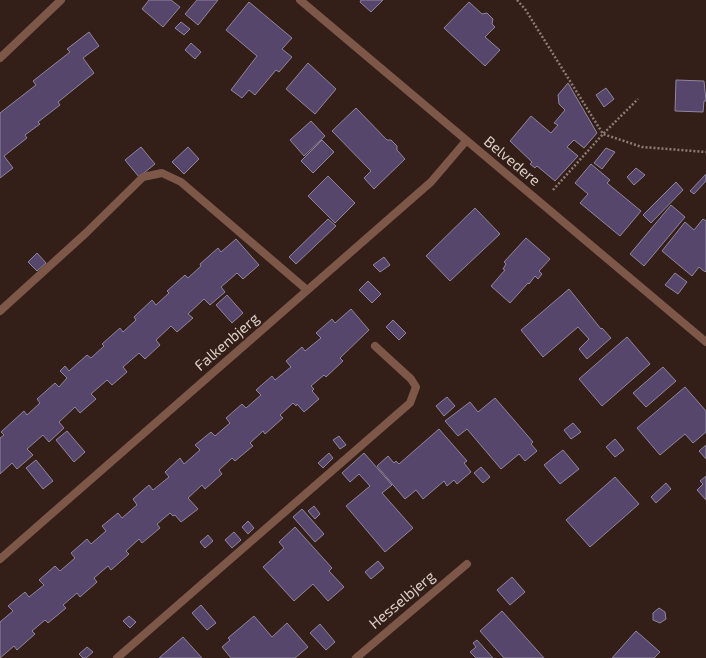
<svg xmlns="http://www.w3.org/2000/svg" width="706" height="658" font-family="'Exo 2',sans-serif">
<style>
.building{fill:#56466b;stroke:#8f869d}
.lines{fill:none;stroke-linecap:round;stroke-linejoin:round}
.path{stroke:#8d7c76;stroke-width:2.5;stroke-dasharray:2 2;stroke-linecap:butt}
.lane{stroke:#7d5849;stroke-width:8}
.street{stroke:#7d5849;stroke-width:8}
.labels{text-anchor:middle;stroke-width:4;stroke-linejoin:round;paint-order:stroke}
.street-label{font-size:15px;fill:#dccec9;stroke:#331f17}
</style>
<rect width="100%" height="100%" fill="#331f17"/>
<!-- building -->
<g class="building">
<polygon points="149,0 171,0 180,7 163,27 142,9"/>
<polygon points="197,0 218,0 198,25 185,14"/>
<polygon points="361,0 383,0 371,12 360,2"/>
<polygon points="249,2 292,38 282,49 292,57 279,72 276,70 255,95 249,90 242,98 231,90 257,56 226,30"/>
<polygon points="469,2 482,14 487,13 493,19 492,24 495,27 485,37 500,50 485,66 444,28"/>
<polygon points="181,22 190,29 184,35 175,28"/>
<polygon points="89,32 99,46 83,58 94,73 58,102 60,105 38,122 40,124 25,135 27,138 4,156 13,168 0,178 0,113 36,85 33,81 70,52 67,49"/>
<polygon points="191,43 201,52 195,59 185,50"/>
<polygon points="308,63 336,89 315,114 286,89"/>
<polygon points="676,80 704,81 706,101 704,101 703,112 675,111"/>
<polygon points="568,83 597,133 584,148 574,140 567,147 578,156 555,181 537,166 535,168 530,164 532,162 510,141 531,116 551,133 558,125 554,123 565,110 559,104 558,95"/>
<polygon points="606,88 614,99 604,107 596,95"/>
<polygon points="356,108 387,140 391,140 397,146 397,150 405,159 374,189 364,178 371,171 332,131"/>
<polygon points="311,121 325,136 304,156 290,140"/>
<polygon points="322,140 334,152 313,173 301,161"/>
<polygon points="141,147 155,164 139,177 125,160"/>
<polygon points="188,147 199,159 184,174 172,162"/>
<polygon points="606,148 615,152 602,169 594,163"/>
<polygon points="591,164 610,180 607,183 641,211 620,236 580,203 588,194 575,183"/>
<polygon points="636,168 645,175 634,185 627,177"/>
<polygon points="706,174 706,181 694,194 690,191"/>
<polygon points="328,176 355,203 335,223 308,196"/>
<polygon points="676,182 683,190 651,223 643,215"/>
<polygon points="671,205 685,217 644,266 630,254"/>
<polygon points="475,208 500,234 450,281 426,256"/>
<polygon points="328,219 336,226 296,264 289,257"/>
<polygon points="703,219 706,221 706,271 705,272 699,267 692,276 662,251 685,222 694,230"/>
<polygon points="526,238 550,259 539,271 542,274 538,279 535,276 529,284 528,283 510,303 491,286 505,270 503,269 506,264 504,262"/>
<polygon points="236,239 259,265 243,279 237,273 221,287 225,292 210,305 204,299 188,314 193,318 177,332 171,326 156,340 160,345 145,359 139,353 123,367 127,372 112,385 107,380 91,394 96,399 80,413 75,407 59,422 64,428 49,442 43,435 27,449 33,455 17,469 12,463 0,474 0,438 4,435 1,432 24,411 27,415 40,403 37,399 55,383 59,387 67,378 60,371 65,366 69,371 87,355 91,358 104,346 102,344 120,328 123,332 136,320 134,317 152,300 156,305 169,293 167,291 185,275 188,278 201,266 200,264 218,248 221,252"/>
<polygon points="37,253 46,263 37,271 28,262"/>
<polygon points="384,257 390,265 380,272 373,265"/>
<polygon points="675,273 687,282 678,294 665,285"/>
<polygon points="368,281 381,294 372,303 359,290"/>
<polygon points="569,289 601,329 602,328 611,338 587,359 579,349 589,339 578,327 543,357 521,330"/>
<polygon points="227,295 243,313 232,323 216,305"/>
<polygon points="351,309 369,330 340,358 343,361 326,377 324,375 311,386 314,389 312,391 319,399 304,412 297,404 296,406 293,403 280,415 283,418 265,434 263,431 250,443 253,446 235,461 232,458 219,470 222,474 205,489 202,485 188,498 198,509 181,522 175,515 173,516 170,513 157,524 160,528 142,543 139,539 126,551 129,554 111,570 108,566 94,578 97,582 80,597 77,593 63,605 66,608 48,623 45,620 32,631 35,634 17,650 14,646 0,658 0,622 13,611 8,606 25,592 29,597 44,585 39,580 55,566 60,571 75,558 71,553 87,539 91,544 106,531 102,526 118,513 122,518 137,505 133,499 149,485 153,490 169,477 165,472 180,458 184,464 200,450 195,445 211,432 215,436 230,423 226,418 242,404 246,408 261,395 256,390 272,376 275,380 291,367 286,361 302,347 305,351 321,338 316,333 332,319 335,323"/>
<polygon points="393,320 406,333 399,340 386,327"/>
<polygon points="627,337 650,364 602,406 579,379"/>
<polygon points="663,367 676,381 646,407 633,393"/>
<polygon points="685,387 706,411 706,432 693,443 685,434 660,455 637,428"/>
<polygon points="447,397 455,406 444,416 436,406"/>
<polygon points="495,398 533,442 531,444 537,451 525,461 519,454 501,469 467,429 458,436 445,421 470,402 478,412"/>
<polygon points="573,423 581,432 571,439 564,430"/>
<polygon points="439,429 467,461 464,463 471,472 457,484 454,480 447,486 444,481 423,499 416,490 405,499 377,466 388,456 394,463 396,461 399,464"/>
<polygon points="67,431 85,452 74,462 56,440"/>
<polygon points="339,436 346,445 340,449 333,440"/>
<polygon points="615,439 624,450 615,457 606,447"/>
<polygon points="706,445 706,459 699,451"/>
<polygon points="563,450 579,469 560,484 544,465"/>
<polygon points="329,453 333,458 323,468 318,463"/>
<polygon points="364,453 392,485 382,493 413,528 385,552 346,506 370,486 359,474 350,482 342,473"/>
<polygon points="36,460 53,481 43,489 26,468"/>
<polygon points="481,467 490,477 483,483 474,473"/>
<polygon points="706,476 706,500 697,490 703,484 700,481"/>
<polygon points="615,477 639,504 590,547 566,520"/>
<polygon points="666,483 671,489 656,503 651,497"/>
<polygon points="314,506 320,514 315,519 308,511"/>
<polygon points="302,509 324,534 315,542 293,517"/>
<polygon points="248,521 254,528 248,534 242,527"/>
<polygon points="295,527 332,568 329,571 344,587 328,601 313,584 294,601 263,567 284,548 279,542"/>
<polygon points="234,532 241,540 232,548 225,540"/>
<polygon points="208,535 213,541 205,548 200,542"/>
<polygon points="378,561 384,568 371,579 365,572"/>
<polygon points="512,577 525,592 510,605 497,590"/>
<polygon points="201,605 216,623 207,630 192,613"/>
<polygon points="659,608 665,612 666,619 660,623 653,620 653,613"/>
<polygon points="502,611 544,658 504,658 480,631"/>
<polygon points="129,616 136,622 130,628 123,621"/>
<polygon points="254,616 272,637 287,623 308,647 295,658 231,658 222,647 230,640 228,638"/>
<polygon points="320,624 335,642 326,650 310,633"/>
<polygon points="636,631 660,652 654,658 612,658"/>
<polygon points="183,637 202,658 159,658"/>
<polygon points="477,640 493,658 476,658 470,652 476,647 473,643"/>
<polygon points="87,647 93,652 86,658 83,658 79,654"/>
</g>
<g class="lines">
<!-- path -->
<g class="path">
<polyline points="517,0 525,9 603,134 642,147 706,152"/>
<polyline points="553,190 603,134 638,99"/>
</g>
<!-- lane -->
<g class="lane">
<polyline points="0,311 86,233 143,177 162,173 181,182 307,290"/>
<polyline points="117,658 410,403 416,387 411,379 375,346"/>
</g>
<!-- street -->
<g class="street">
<polyline points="300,0 706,342"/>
<polyline points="0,58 61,0"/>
<polyline points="0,559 431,182 466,141"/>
<polyline points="356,658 467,564"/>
</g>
</g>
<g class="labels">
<!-- street labels -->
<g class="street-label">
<text transform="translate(512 161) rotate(40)" y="5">Belvedere</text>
<text transform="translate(227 342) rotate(-41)" y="5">Falkenbjerg</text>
<text transform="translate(402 600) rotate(-40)" y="5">Hesselbjerg</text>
</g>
</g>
</svg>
